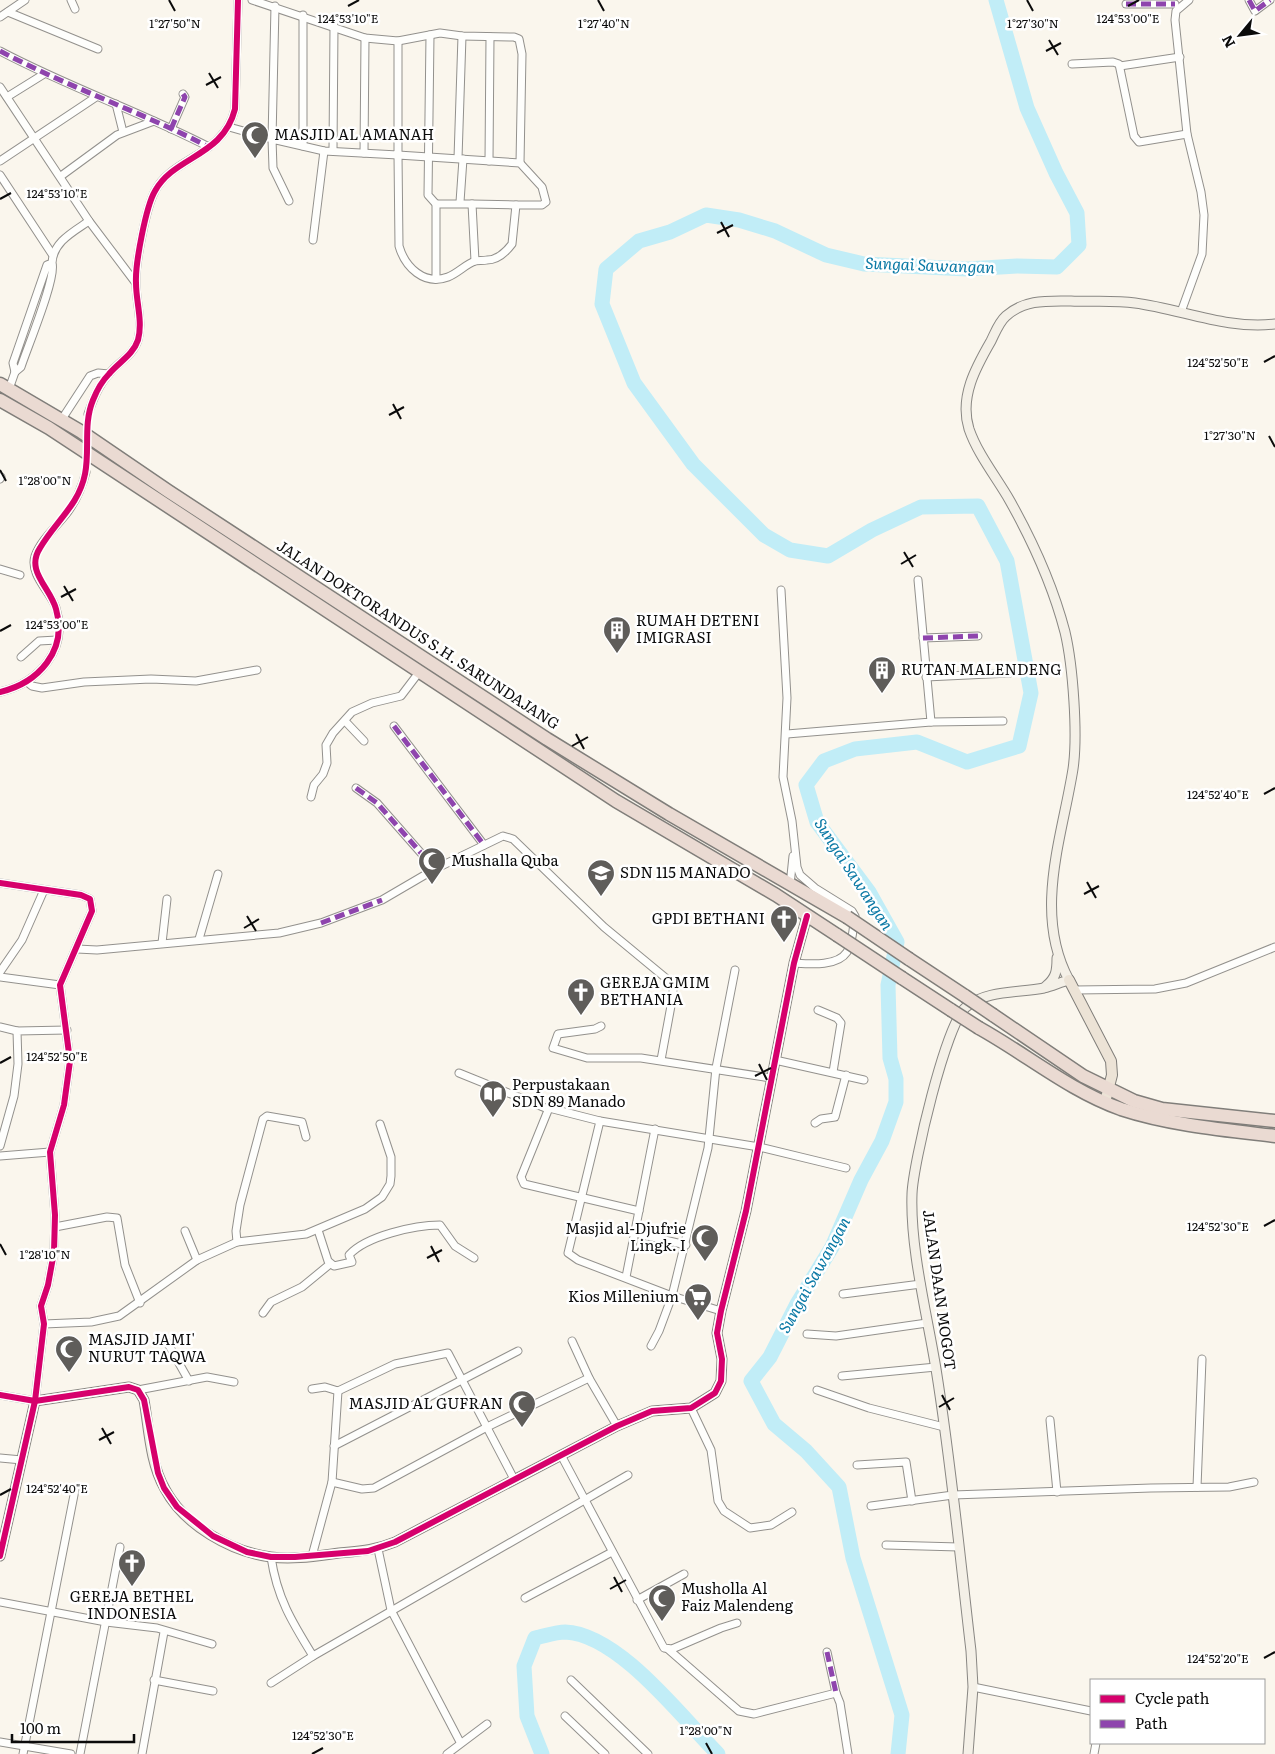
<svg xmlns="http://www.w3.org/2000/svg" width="1275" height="1754" font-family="Literata,serif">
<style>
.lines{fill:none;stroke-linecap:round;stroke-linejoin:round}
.river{stroke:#c1edf7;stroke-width:15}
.street-tunnel{stroke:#d6d3cb;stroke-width:7;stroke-dasharray:7 3.5;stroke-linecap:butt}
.street-casing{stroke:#93918d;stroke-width:9}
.secondary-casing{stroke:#898783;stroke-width:11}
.primary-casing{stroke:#807e7a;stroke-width:12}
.highway-casing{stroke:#807e7a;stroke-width:15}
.street{stroke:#fefefc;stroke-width:7}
.secondary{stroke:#f4f0e7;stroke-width:9}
.primary{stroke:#ece3d6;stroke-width:10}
.highway{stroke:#eadad2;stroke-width:12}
.highway-bridge-casing{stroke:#807e7a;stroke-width:15;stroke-linecap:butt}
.highway-bridge{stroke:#eadad2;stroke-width:12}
.quiet{stroke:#8e44ad;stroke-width:5;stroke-dasharray:10 5;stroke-linecap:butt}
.cycleway-casing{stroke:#fff;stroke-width:9}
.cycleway{stroke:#d6006c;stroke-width:6}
.ticks{fill:none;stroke:#0b0b0b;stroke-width:2}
.labels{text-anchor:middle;stroke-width:5;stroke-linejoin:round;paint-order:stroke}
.poi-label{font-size:15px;fill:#0b0b0b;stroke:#fff;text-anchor:start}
.street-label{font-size:15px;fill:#0b0b0b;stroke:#fff}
.water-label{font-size:16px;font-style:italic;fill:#0b79a5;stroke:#fff}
.ticks-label{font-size:12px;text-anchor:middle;fill:#0b0b0b;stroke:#fff;stroke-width:5;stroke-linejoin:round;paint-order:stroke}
</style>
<rect width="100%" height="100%" fill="#faf6ed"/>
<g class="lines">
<!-- river -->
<g class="river">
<path d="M 542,1754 L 527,1716 L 524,1666 L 535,1638 C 545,1636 556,1632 565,1632 C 619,1634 682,1718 718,1754"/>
<polyline points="898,1754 902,1715 853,1558 839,1487 806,1451 774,1424 751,1381 770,1357 797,1304 832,1247 861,1180 882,1141 896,1102 896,1079 890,1058 888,985 897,942 869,892 817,822 806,785 824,761 855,749 917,742 967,762 1019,746 1031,693 1007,561 978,506 921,507 872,530 828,556 790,550 764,535 693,464 634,383 602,304 606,269 639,241 670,232 706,215 739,220 775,231 826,255 864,264 967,269 1017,266 1057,267 1079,245 1077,213 1056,173 1027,108 996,0"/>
</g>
<!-- street-tunnel -->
<polyline class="street-tunnel" points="86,472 88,414"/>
<!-- street casing -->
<g class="street-casing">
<g id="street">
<polyline points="71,0 75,9"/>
<polyline points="252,0 365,38 398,41 440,33 462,36 514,37 519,39 522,54 520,163"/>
<polyline points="1249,0 1255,11 1270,0"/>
<polyline points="1126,4 1175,4"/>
<polyline points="8,12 98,49"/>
<polyline points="303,15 303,146"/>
<polyline points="0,17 25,0"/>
<polyline points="430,35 428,195 436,204 436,279"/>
<path d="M 0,51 C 68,87 141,112 209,147"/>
<polyline points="1072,64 1113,62 1119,64 1134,136 1139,142 1187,134"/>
<polyline points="1120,66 1180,57"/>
<polyline points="0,87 89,221 135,282"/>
<polyline points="7,97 44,74"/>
<polyline points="116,104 123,132"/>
<polyline points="229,127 272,139 275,6"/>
<polyline points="171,129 185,97 183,94"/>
<polyline points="333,150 334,26"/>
<polyline points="364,153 365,38"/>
<path d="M 398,155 L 520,163 L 542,187 L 546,202 L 542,205 L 516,205 L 512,244 C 506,252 498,260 487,260 C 483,261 478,260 475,261 C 466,264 458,273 448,277 C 424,286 405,267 399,246 Z"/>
<polyline points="458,158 462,36"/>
<polyline points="0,161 96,97"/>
<polyline points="489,161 490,37"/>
<polyline points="0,175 52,254"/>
<polyline points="61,176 117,135 154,121"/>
<polyline points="289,201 273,168 272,139 324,151 398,155 398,41"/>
<polyline points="460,202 463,159"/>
<polyline points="436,204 472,204 475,261"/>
<polyline points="472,204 516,205"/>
<polyline points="313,240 324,151"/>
<path d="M 52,263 C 57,277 27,348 21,367 L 15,372 L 13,363 L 47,265 L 52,263 C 53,242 73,232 89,221"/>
<polyline points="1181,312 1202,254 1204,215 1201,192 1187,134 1175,20 1176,11 1189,0"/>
<polyline points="9,389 15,372"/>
<path d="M 88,414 C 93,400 98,386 109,374 C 118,362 133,356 138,340 C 143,322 136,302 136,283 C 135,265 146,207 155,191 C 173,156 223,157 235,109 L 238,0"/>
<polyline points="62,419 90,376 98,373 109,374"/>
<polyline points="0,479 1,477"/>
<polyline points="0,569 20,575"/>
<path d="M 781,590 L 787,698 L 783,777 L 792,821 L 797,867 L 800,875 L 815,888 L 852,911 L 855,916 C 853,927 853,943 847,952 C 837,967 809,964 794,963"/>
<polyline points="923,638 978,636"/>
<polyline points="21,657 39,641 57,640"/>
<polyline points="926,677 1010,673"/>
<polyline points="27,682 32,686 42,688 84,682 151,679 196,681 257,670"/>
<path d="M 0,692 C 38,683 69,650 56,608 C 51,592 29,575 35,556 C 41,540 56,527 67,513 C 76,501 82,487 86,472"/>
<polyline points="345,721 364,741"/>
<polyline points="931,722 1003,721"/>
<polyline points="394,726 484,845"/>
<polyline points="787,734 931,722 918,580"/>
<polyline points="356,788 377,803 435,869"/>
<polyline points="311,797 314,785 323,774 327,763 326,745 333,733 352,712 372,703 401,696 420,671"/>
<polyline points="0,883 81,895 90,899 92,911 60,985 70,1061 64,1105 50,1152 55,1215 54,1252 48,1285 41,1306 44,1324 35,1401 0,1395"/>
<polyline points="790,885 793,856"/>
<polyline points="199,939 218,874"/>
<polyline points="162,943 167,899"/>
<polyline points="77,949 97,950 279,933 321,923 382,900 435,869 503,836 513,839 604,927 673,984 673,995 661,1060"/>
<polyline points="0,972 22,940 44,890"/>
<polyline points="0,977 60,985"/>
<polyline points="1075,990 1155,989 1186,983 1275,947"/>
<polyline points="818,1010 837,1018 841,1023 833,1072"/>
<polyline points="601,1026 595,1029 558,1034 553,1048 587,1058 641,1058 771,1078"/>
<polyline points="0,1027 17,1031"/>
<polyline points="775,1060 864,1080"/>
<polyline points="459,1073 548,1109"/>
<polyline points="600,1121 568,1253 578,1260 672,1296 721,1311"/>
<polyline points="815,1123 821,1119 835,1117 846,1075"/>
<polyline points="0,1146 14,1096 18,1064 17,1031 67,1030"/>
<polyline points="0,1156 50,1152"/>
<polyline points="639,1211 524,1184 521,1177 549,1108 600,1121 759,1147 846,1168"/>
<polyline points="55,1227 107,1217 117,1218 125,1265 140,1303"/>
<path d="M 318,1230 L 328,1261 L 334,1266 L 352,1262 L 349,1255 C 366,1236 415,1225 440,1225 L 455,1246 L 474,1258"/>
<polyline points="185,1231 197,1260"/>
<polyline points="635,1233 686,1245"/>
<polyline points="237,1242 236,1231 240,1205 263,1119 267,1116 302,1122 306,1137"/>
<polyline points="626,1277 655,1129"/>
<polyline points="843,1294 921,1284"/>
<polyline points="263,1313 271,1302 302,1287 330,1264"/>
<polyline points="44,1324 91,1322 119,1316 197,1260 237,1242 306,1234 365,1209 382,1197 390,1184 391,1176 391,1157 380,1124"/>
<polyline points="807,1334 836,1336 927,1323"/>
<polyline points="572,1341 589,1378"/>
<polyline points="167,1342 189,1381"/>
<polyline points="651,1346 659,1331 672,1296 708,1148 716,1068 735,970"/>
<polyline points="842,1376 936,1367"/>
<polyline points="312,1389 325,1387 338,1391"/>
<polyline points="138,1390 207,1377 234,1382"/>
<polyline points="817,1390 869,1408 944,1427"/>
<polyline points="338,1391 395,1364 448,1353 514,1479"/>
<polyline points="691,1408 711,1450 718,1501 724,1511 750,1528 771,1525 792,1512"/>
<polyline points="1050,1420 1057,1492"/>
<polyline points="334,1446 518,1351"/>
<polyline points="561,1455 664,1648 672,1649 721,1628 737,1623"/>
<polyline points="0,1458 22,1460"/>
<polyline points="857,1465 906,1462 912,1501"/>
<polyline points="332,1482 362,1489 374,1488 487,1427 589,1378 617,1426"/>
<polyline points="1197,1487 1202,1359"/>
<polyline points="871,1506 953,1495 1151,1488 1229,1487 1254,1482"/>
<polyline points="886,1545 959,1547"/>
<polyline points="378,1549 391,1610 460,1742"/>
<polyline points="312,1556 332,1482 338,1391"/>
<path d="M 271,1557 C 277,1598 292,1622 313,1656 L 628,1475"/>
<polyline points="525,1598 612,1552"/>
<polyline points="637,1600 684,1574"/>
<polyline points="0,1602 106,1622 157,1628 212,1644"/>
<polyline points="668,1649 739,1711 754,1714 836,1693 840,1703 848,1754"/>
<polyline points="827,1652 836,1693"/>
<polyline points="154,1680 213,1691"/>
<polyline points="571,1680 648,1754"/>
<polyline points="271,1683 313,1656"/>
<polyline points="973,1687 1091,1711"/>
<polyline points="565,1716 605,1754"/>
<polyline points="0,1742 71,1754"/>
<polyline points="23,1754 75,1490"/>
<polyline points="80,1754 120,1547"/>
<polyline points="142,1754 164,1632"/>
<polyline points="447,1754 487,1724"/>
<polyline points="1094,1754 1096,1743"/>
</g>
</g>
<!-- secondary casing -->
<g class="secondary-casing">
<g id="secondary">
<path d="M 1046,986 C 1056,978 1057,971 1057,958"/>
<path d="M 0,1556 L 35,1401 L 129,1387 L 138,1390 L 144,1400 C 149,1429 150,1463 165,1489 C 184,1525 231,1552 271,1557 C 293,1560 316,1556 339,1553 C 359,1551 376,1550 395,1542 L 617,1426 L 652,1411 L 691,1408 L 715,1393 L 721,1381 L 722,1359 L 717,1333 L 721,1311 L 746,1211 L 794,963 L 807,916"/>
<path d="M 968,1754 L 973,1687 L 971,1651 C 960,1557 951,1462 936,1369 C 927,1314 910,1248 912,1194 C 913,1164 946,1023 966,1007 C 986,990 1019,993 1044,988 C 1052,986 1061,982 1069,980 C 1033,913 1062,838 1073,769 C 1078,735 1073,666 1065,632 C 1053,586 1033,542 1010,501 C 997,478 978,455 969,429 C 959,397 976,367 991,341 C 995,333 999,322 1006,316 C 1025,299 1048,301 1071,301 C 1092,302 1115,300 1135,303 C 1181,309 1228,330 1275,324"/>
</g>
</g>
<!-- primary casing -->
<g class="primary-casing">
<polyline id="primary" points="1069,980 1111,1061 1112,1075 1105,1102"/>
</g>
<!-- highway casing -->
<g class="highway-casing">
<g id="highway">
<polyline points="0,384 80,431 168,491 547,739 669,814 847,917"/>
<polyline points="0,400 49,428 616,801 776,895 837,935"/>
<polyline points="909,959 965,996"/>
<polyline points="902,978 951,1010"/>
<polyline points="993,1015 1083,1076 1134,1101 1162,1109 1275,1121"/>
<path d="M 979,1028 C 1026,1054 1070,1091 1121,1109 C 1170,1125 1225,1130 1275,1136"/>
</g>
</g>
<!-- street -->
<use href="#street" class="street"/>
<!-- secondary -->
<use href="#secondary" class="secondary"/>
<!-- primary -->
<use href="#primary" class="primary"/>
<!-- highway -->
<use href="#highway" class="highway"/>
<!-- highway-bridge casing -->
<g class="highway-bridge-casing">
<g id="highway-bridge">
<polyline points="847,917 909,959"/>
<polyline points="837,935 902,978"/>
<polyline points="965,996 993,1015"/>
<polyline points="951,1010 979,1028"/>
</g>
</g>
<!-- highway-bridge -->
<use href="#highway-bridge" class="highway-bridge"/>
<!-- quiet -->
<g class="quiet">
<polyline points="1249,0 1255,11 1270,0"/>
<polyline points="1126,4 1175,4"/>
<path d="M 0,51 C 68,87 141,112 209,147"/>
<polyline points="171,129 185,97 183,94"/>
<polyline points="923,638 978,636"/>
<polyline points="394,726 484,845"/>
<polyline points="356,788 377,803 435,869"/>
<polyline points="321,923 382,900"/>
<polyline points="827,1652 836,1693"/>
</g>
<!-- cycleway casing -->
<g class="cycleway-casing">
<g id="cycleway">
<path d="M 0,692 C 38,683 68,651 56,609 C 50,587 25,571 40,548 C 55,522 79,505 85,474 C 90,450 83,424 93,400 C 97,390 102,381 109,374 C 119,362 133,355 138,340 C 143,321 136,302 136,283 C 135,264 146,206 155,191 C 174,156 223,157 235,109 L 238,0"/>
<polyline points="0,883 81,895 90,899 92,911 60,985 70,1061 64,1105 50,1152 55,1215 54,1252 48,1285 41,1306 44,1324 35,1401 0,1556"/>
<polyline points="0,1395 35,1401 129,1387 138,1390 144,1400 158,1473 164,1488 177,1507 213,1536 247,1552 271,1557 295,1557 368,1551 395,1542 617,1426 652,1411 691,1408 715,1393 721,1381 722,1359 717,1333 721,1311 746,1211 794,963 807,916"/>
</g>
</g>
<!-- cycleway -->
<use href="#cycleway" class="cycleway"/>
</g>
<!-- ticks -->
<path class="ticks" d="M 169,0 L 175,11M 598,0 L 604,11M 1027,0 L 1033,11M 348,6 L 359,0M 1128,6 L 1139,0M 1049,40 L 1058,55M 1046,51 L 1061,43M 209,73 L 218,88M 206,85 L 221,77M 0,199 L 11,193M 721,222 L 729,237M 717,233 L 733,225M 1264,362 L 1275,356M 393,404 L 401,419M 389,415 L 404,407M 1269,436 L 1275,447M 0,470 L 6,481M 904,552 L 913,567M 901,564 L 916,555M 64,586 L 73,601M 61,597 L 76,589M 0,631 L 11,625M 576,734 L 584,749M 572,746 L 588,737M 1264,794 L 1275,788M 1087,882 L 1096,898M 1084,894 L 1099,886M 247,916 L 256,931M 244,928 L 259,919M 0,1063 L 11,1057M 759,1064 L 767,1080M 755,1076 L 771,1068M 1264,1226 L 1275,1220M 0,1244 L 6,1255M 431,1246 L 439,1262M 427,1258 L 442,1250M 942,1395 L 950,1410M 939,1407 L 954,1398M 102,1428 L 111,1444M 99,1440 L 114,1432M 0,1495 L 11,1489M 614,1577 L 622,1592M 610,1589 L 626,1580M 1264,1658 L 1275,1652M 706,1743 L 712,1754M 312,1754 L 323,1748"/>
<!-- icons -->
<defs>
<g id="mosque-pin" transform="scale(1.4375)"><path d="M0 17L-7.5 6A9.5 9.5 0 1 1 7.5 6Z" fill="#5f5d5a" stroke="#fff"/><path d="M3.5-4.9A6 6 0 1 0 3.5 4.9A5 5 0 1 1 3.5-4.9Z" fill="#fff"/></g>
<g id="building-pin" transform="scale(1.4375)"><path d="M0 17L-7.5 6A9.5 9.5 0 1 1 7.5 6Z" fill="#5f5d5a" stroke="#fff"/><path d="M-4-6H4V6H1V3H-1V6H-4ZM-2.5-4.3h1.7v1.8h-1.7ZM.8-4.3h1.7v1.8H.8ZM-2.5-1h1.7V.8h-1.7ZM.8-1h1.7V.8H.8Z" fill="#fff"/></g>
<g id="school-pin" transform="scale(1.4375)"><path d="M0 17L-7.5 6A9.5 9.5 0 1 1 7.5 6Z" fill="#5f5d5a" stroke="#fff"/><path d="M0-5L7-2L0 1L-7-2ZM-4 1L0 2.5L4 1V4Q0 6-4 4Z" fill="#fff"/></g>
<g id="church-pin" transform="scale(1.4375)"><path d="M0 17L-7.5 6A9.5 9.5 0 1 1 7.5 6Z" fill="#5f5d5a" stroke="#fff"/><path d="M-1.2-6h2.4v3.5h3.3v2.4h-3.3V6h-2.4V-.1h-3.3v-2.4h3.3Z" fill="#fff"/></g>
<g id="library-pin" transform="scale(1.4375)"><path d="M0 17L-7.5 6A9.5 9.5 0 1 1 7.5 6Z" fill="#5f5d5a" stroke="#fff"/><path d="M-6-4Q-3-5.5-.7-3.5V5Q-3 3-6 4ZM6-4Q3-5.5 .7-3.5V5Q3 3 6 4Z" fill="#fff"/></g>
<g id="supermarket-pin" transform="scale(1.4375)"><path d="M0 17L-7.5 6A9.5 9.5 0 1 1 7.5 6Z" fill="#5f5d5a" stroke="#fff"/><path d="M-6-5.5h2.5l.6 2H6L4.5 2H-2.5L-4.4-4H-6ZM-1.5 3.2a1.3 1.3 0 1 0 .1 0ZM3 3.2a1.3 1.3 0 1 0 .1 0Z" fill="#fff"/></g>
</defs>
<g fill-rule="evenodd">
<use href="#mosque-pin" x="255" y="135"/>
<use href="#building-pin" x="617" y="630"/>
<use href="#building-pin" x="882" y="670"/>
<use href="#mosque-pin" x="432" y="861"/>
<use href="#school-pin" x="601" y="873"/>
<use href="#church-pin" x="784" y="919"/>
<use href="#church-pin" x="581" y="992"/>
<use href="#library-pin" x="493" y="1094"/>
<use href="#mosque-pin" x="705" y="1238"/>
<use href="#supermarket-pin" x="698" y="1297"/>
<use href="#mosque-pin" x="69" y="1349"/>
<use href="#mosque-pin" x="522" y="1404"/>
<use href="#church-pin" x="132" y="1563"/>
<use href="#mosque-pin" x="662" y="1598"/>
</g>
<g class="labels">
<!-- poi labels -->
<g class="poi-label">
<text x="274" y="140">MASJID AL AMANAH</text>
<text x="636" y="626">RUMAH DETENI<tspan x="636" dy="17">IMIGRASI</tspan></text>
<text x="901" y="675">RUTAN MALENDENG</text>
<text x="451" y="866">Mushalla Quba</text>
<text x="620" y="878">SDN 115 MANADO</text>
<text x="765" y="924" text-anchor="end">GPDI BETHANI</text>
<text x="600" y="988">GEREJA GMIM<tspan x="600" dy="17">BETHANIA</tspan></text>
<text x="512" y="1090">Perpustakaan<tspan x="512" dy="17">SDN 89 Manado</tspan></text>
<text x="686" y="1234" text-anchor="end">Masjid al-Djufrie<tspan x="686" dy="17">Lingk. I</tspan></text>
<text x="679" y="1302" text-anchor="end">Kios Millenium</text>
<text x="88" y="1345">MASJID JAMI'<tspan x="88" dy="17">NURUT TAQWA</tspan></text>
<text x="503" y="1409" text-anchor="end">MASJID AL GUFRAN</text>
<text x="681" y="1594">Musholla Al<tspan x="681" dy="17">Faiz Malendeng</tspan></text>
<text x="132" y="1602" text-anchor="middle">GEREJA BETHEL<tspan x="132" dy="17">INDONESIA</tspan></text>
</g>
<!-- street labels -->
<g class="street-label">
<text transform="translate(418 635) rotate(33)" y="5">JALAN DOKTORANDUS S.H. SARUNDAJANG</text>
<text transform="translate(939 1290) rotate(82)" y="5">JALAN DAAN MOGOT</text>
</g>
<!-- water labels -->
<g class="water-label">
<text transform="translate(930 265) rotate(2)" y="6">Sungai Sawangan</text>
<text transform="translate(854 874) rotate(57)" y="6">Sungai Sawangan</text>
<text transform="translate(814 1275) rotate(-61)" y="6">Sungai Sawangan</text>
</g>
</g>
<g class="ticks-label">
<text x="348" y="23">124°53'10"E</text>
<text x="1128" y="23">124°53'00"E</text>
<text x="175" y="28">1°27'50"N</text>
<text x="604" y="28">1°27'40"N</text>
<text x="1033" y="28">1°27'30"N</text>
<text x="57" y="198">124°53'10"E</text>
<text x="1218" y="367">124°52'50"E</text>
<text x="1230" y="440">1°27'30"N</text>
<text x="45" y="485">1°28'00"N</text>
<text x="57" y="629">124°53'00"E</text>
<text x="1218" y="799">124°52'40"E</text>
<text x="57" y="1061">124°52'50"E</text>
<text x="1218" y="1231">124°52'30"E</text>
<text x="45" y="1259">1°28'10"N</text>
<text x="57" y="1493">124°52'40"E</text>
<text x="1218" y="1663">124°52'20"E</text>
<text x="706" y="1735">1°28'00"N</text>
<text x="323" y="1740">124°52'30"E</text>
</g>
<!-- legend -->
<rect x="1090" y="1679" width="175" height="65" fill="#ffffff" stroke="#9d9d9d"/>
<rect x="1100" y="1695" width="25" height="8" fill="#d6006c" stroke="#9d9d9d"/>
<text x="1135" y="1704" font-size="15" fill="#0b0b0b">Cycle path</text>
<rect x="1100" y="1720" width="25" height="8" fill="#8e44ad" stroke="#9d9d9d"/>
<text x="1135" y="1729" font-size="15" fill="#0b0b0b">Path</text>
<!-- north arrow -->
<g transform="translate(1240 35) rotate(241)" stroke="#ffffff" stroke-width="4" paint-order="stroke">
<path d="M0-4L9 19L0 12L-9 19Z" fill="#0b0b0b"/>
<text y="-8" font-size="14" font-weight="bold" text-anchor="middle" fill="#0b0b0b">N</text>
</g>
<!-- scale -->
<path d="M12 1734v8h122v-8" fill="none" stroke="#0b0b0b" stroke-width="2.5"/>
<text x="20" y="1734" font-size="15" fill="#0b0b0b" stroke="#ffffff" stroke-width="4" paint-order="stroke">100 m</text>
</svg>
